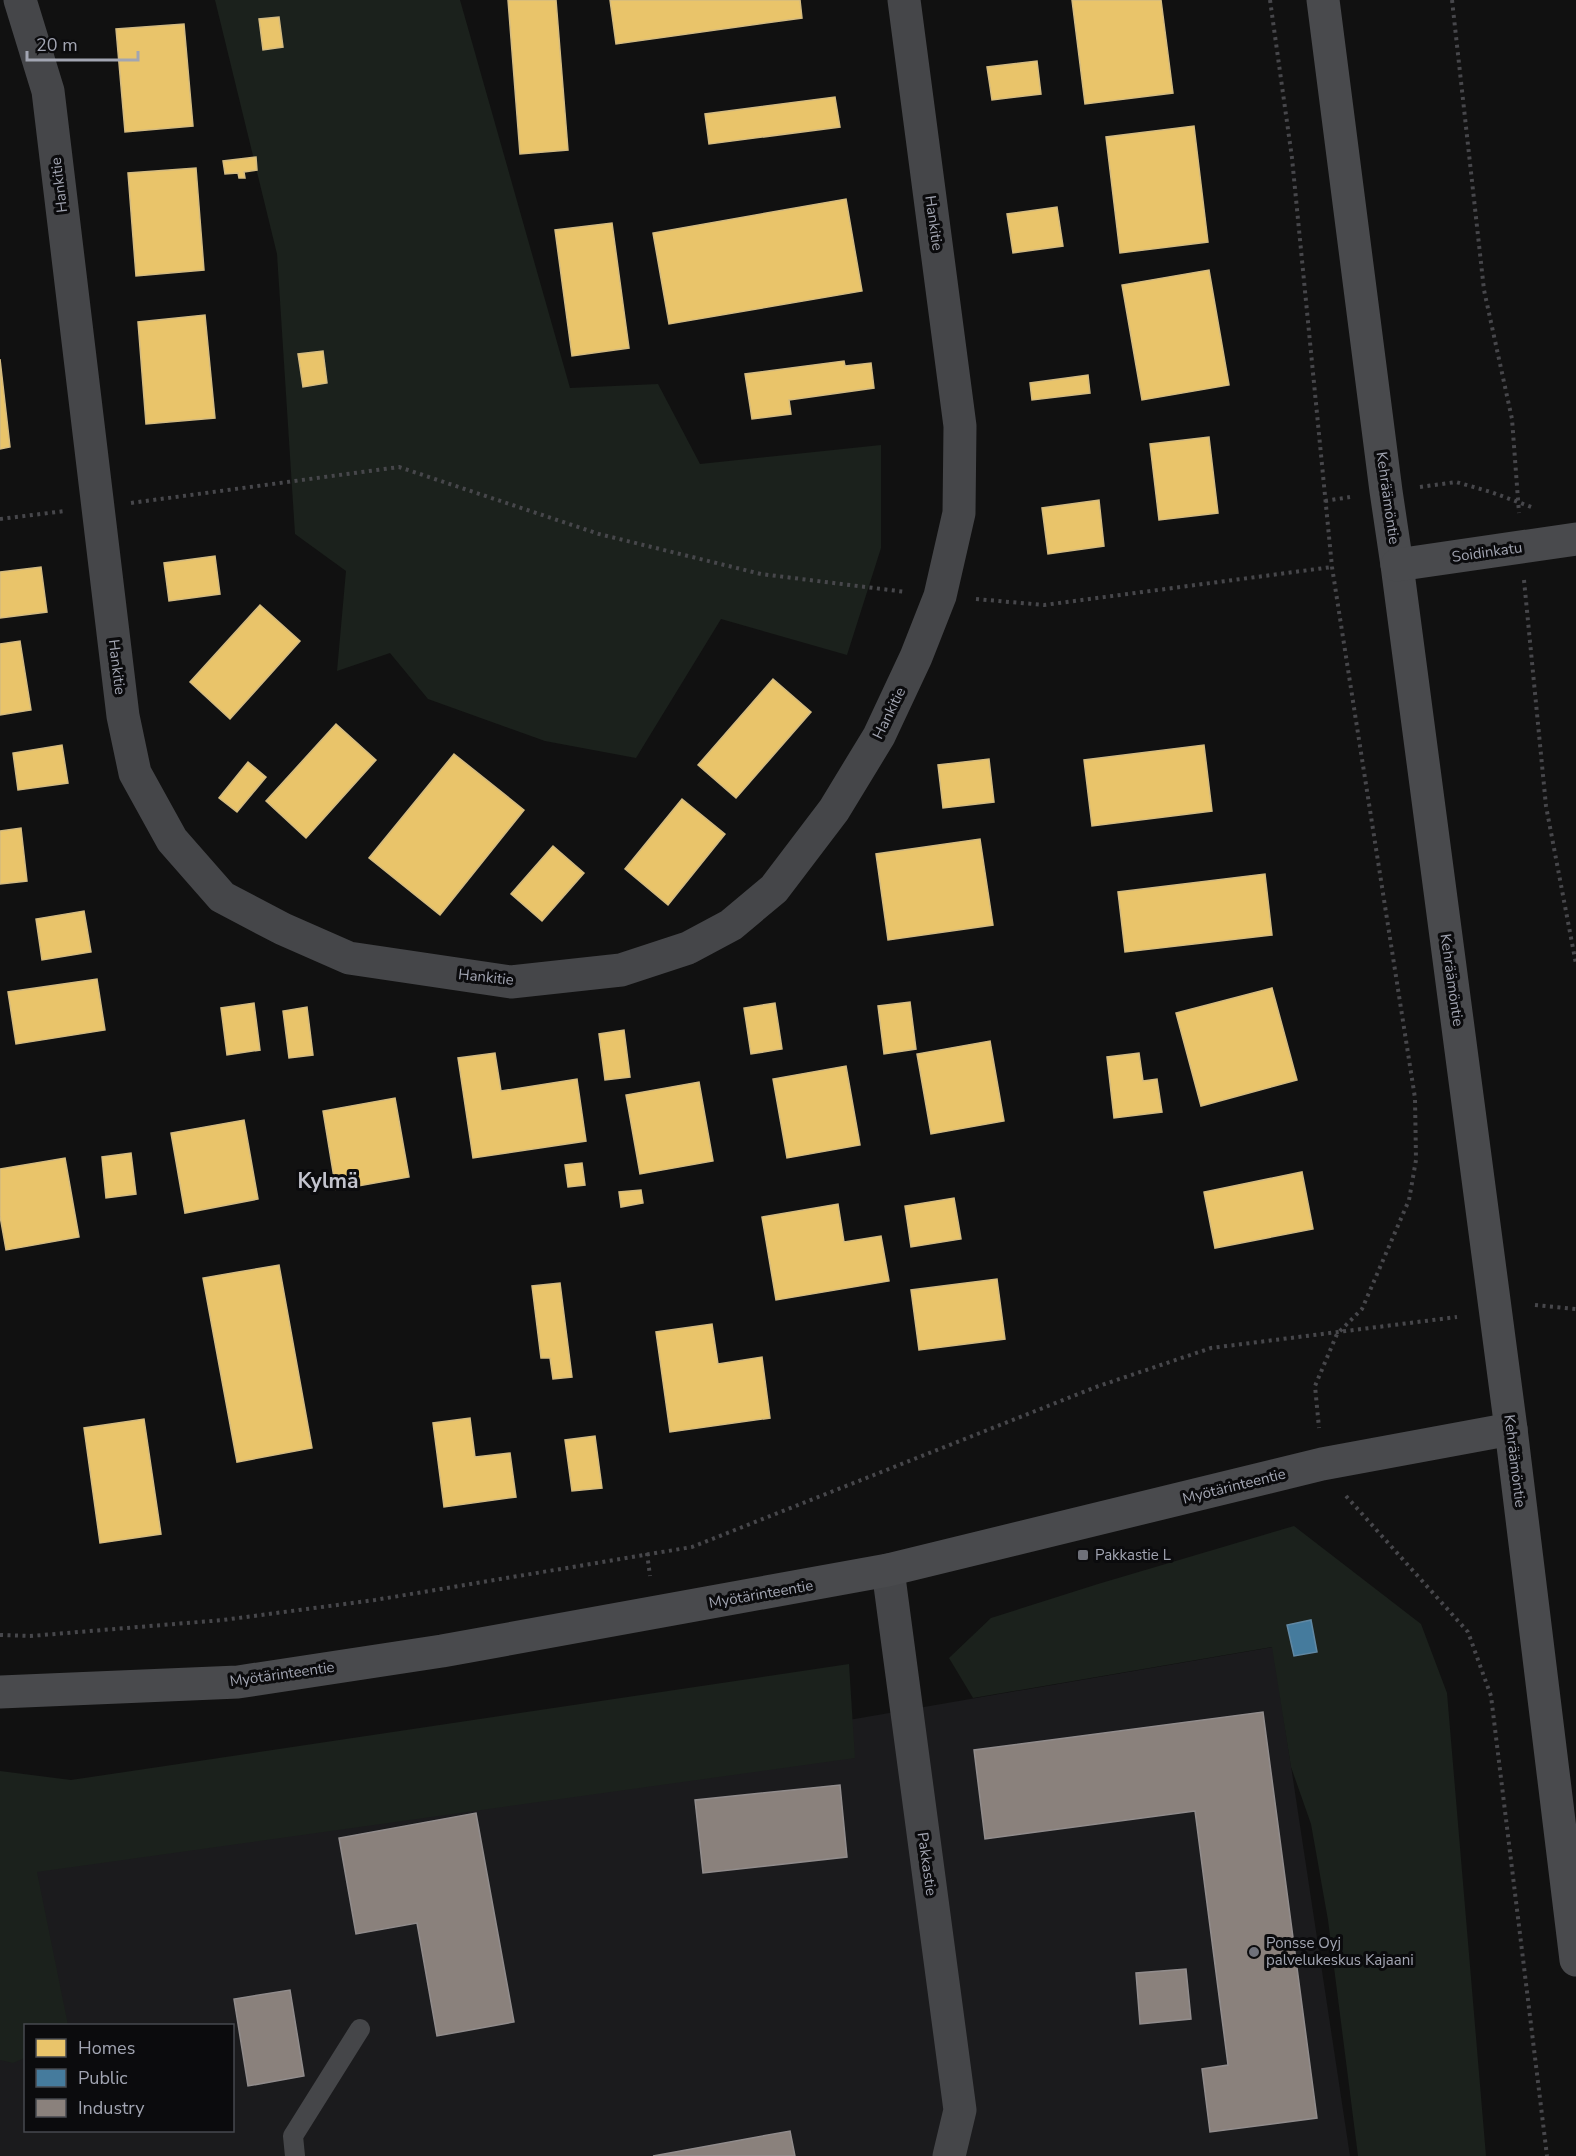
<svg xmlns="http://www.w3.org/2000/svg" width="1576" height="2156" font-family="'Nunito Sans',sans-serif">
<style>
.built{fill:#1b1b1d;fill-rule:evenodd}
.green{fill:#1b211c}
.homes{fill:#e9c46a;stroke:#d4bb80;stroke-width:1.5}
.public{fill:#457b9d;stroke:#6188a3;stroke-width:1.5}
.industry{fill:#8a817c;stroke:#918c8c;stroke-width:1.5}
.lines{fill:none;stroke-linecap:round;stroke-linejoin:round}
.path{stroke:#47474b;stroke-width:4;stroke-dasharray:3 4.5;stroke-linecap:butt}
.lane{stroke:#454649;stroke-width:20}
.street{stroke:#454649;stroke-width:33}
.secondary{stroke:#494a4d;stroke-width:33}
.poi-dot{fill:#6f717a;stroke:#0b0b0d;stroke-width:2}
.labels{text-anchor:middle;stroke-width:6;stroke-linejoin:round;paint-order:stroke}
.street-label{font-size:15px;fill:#a2a5b2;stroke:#0b0b0d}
.poi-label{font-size:15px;fill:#a2a5b2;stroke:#0b0b0d;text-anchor:start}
.district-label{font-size:21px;font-weight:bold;fill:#c3c4ce;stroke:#0b0b0d}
</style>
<rect width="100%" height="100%" fill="#111"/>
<!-- built -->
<path class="built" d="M 1273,1647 L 1350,2156 L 0,2156 L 0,1866 ZM 26,2026 L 232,2026 L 232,2130 L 26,2130 Z"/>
<!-- green -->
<g class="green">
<polygon points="215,0 460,0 570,388 658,384 700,464 881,445 881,548 847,655 721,619 636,758 545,741 428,699 390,653 337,671 346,571 295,534 277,254"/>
<polygon points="1294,1526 1421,1624 1447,1693 1486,2156 1358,2156 1328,1920 1311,1824 1291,1767 1272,1647 973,1698 949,1658 991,1618 1098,1584"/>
<polygon points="849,1664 855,1758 37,1872 68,2025 26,2026 25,2058 13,2063 0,2060 0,1771 71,1780"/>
</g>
<!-- homes -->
<g class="homes">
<polygon points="508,0 556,0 568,150 520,154"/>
<polygon points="610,0 800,0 802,18 616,44"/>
<polygon points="1072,0 1161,0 1173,93 1085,104"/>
<polygon points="279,17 283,47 263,50 259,19"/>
<polygon points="184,24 193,126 125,132 116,29"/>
<polygon points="1037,61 1041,94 992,100 987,67"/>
<polygon points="835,97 840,127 709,144 705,114"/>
<polygon points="1194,126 1208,242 1120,253 1106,137"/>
<polygon points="256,157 257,170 244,172 245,178 239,178 238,173 225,174 223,161"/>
<polygon points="196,168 204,270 136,276 128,173"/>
<polygon points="846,199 862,291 669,324 653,233"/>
<polygon points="1057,207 1063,246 1013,253 1007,214"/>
<polygon points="612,223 629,348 572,356 555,230"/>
<polygon points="1209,270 1229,385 1142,400 1122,285"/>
<polygon points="205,315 215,418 146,424 138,322"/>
<polygon points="323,351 327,383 303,387 298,354"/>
<polygon points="0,359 10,447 0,449"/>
<polygon points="844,361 845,366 871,363 874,388 789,400 791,414 752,419 745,374"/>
<polygon points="1088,375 1090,393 1032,400 1030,383"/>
<polygon points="1209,437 1218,513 1159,520 1150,444"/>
<polygon points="1099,500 1104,546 1048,554 1042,508"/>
<polygon points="215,556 220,594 169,601 164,563"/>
<polygon points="41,567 47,612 0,618 0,572"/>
<polygon points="260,605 300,641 230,719 190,682"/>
<polygon points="20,641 31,710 0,715 0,644"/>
<polygon points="773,679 811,712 736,798 698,765"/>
<polygon points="336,724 376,760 306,838 266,801"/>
<polygon points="62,745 68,783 18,790 13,753"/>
<polygon points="1204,745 1212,811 1092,826 1084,760"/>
<polygon points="454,754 524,810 440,915 369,858"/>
<polygon points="989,759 994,802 943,808 938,765"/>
<polygon points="248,762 266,777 237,812 219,798"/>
<polygon points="682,799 725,834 668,905 625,869"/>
<polygon points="21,828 27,881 0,884 0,831"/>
<polygon points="980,839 993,925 888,940 876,854"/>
<polygon points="553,846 584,873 542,921 511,894"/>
<polygon points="1265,874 1272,935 1125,952 1118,892"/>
<polygon points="84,911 91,952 42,960 36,919"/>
<polygon points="97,979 105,1030 16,1044 8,992"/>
<polygon points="1272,988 1297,1080 1201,1106 1176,1013"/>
<polygon points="910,1002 916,1049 884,1054 878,1006"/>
<polygon points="254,1003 260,1050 227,1055 221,1008"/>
<polygon points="775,1003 782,1049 751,1054 744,1008"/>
<polygon points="307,1007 313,1055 289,1058 283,1011"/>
<polygon points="624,1030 630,1077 605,1080 599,1034"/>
<polygon points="990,1041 1004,1121 931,1134 917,1054"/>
<polygon points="495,1053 501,1091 577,1079 586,1141 473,1158 458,1058"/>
<polygon points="1139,1053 1143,1081 1157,1079 1162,1112 1114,1118 1107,1057"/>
<polygon points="846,1066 860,1145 787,1158 773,1079"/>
<polygon points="699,1082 713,1161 640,1174 626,1095"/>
<polygon points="395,1098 409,1177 336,1190 323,1111"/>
<polygon points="244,1120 258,1199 185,1213 171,1133"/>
<polygon points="131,1153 136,1194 106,1198 102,1157"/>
<polygon points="65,1158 79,1237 6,1250 0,1216 0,1169"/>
<polygon points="582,1163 585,1185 568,1187 565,1165"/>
<polygon points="1302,1172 1313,1229 1215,1248 1204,1192"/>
<polygon points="641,1190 643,1203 621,1207 619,1192"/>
<polygon points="954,1198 961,1239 911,1247 905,1206"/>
<polygon points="838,1204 844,1242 881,1236 889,1281 776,1300 762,1217"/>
<polygon points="279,1265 312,1448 237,1462 203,1278"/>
<polygon points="997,1279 1005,1339 919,1350 911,1290"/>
<polygon points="560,1283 572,1377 553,1379 550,1358 541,1358 532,1286"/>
<polygon points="712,1324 718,1364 762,1357 770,1418 670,1432 656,1332"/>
<polygon points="470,1418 475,1457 510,1453 516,1497 444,1507 433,1423"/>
<polygon points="144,1419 161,1534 100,1543 84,1428"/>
<polygon points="595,1436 602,1488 572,1491 565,1440"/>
</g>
<!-- public -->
<polygon class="public" points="1311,1620 1317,1652 1294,1656 1287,1625"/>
<!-- industry -->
<g class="industry">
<polygon points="1263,1712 1317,2118 1210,2132 1202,2069 1228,2065 1195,1811 985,1839 974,1750"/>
<polygon points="840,1785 847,1857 703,1873 695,1800"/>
<polygon points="476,1813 514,2022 437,2036 417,1923 356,1934 339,1838"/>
<polygon points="1186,1969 1191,2019 1140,2024 1136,1973"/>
<polygon points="290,1990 304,2076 248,2086 234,1999"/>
<polygon points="790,2131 795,2156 653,2156"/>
</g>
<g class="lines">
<!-- path -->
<g class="path">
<polyline points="1270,0 1292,158 1332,567 1415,1098 1416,1160 1409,1200 1362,1309 1337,1334 1315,1386 1319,1428"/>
<polyline points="1452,0 1484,290 1512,419 1519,513"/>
<polyline points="1420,487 1456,482 1491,492 1534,508"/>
<polyline points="1325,501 1350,497"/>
<polyline points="131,503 399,467 599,534 761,574 906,592"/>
<polyline points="0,519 65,511"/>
<polyline points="1524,580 1546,806 1576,964"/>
<polyline points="976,599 1044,605 1332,567"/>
<polyline points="1535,1305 1576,1309"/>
<polyline points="1346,1496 1468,1632 1491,1696 1547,2156"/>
<polyline points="647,1553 650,1576"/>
<polyline points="0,1635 30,1636 223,1620 375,1600 692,1547 1096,1387 1211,1348 1457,1317"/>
</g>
<!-- lane -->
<polyline class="lane" points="295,2156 293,2136 360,2029"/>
<!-- street -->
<g class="street">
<polyline points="20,0 48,91 123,716 135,773 172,840 222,897 283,929 349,958 511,982 621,970 688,948 731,925 774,889 834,810 879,736 916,657 940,596 959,513 960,426 904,0"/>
<polyline points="888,1570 960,2110 949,2156"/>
</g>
<!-- secondary -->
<g class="secondary">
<polyline points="1323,0 1386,491 1397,565 1511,1429 1576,1960"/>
<polyline points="1397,565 1576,539"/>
<polyline points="0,1692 238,1682 442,1651 888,1570 1322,1464 1511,1429"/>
</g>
</g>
<!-- markers -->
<g class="poi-dot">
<rect x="1077" y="1549" width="12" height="12" rx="3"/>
<circle cx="1254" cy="1952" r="6"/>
</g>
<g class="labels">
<!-- street labels -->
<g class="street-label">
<text transform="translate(59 185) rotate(-97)" y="5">Hankitie</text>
<text transform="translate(934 223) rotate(82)" y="5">Hankitie</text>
<text transform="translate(1388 498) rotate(82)" y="5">Kehräämöntie</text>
<text transform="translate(1487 552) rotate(-8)" y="5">Soidinkatu</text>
<text transform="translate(117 667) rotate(83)" y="5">Hankitie</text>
<text transform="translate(889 713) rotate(-64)" y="5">Hankitie</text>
<text transform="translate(486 977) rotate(6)" y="5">Hankitie</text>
<text transform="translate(1452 980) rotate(82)" y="5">Kehräämöntie</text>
<text transform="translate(1515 1461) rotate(83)" y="5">Kehräämöntie</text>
<text transform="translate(1234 1486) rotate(-14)" y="5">Myötärinteentie</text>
<text transform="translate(761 1594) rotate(-10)" y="5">Myötärinteentie</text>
<text transform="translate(282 1674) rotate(-8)" y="5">Myötärinteentie</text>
<text transform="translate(927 1864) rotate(82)" y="5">Pakkastie</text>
</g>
<!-- poi labels -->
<g class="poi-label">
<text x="1095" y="1560">Pakkastie L</text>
<text x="1266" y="1948">Ponsse Oyj<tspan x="1266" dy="17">palvelukeskus Kajaani</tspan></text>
</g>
<!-- district labels -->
<g class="district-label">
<text x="328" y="1188">Kylmä</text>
</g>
</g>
<!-- legend -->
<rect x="24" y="2024" width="210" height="108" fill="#0b0b0d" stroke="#47494f" stroke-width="1.5"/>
<rect x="36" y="2039" width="30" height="18" fill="#e9c46a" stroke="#47494f" stroke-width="1.5"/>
<text x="78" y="2054" font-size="18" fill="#a2a5b2">Homes</text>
<rect x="36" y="2069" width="30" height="18" fill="#457b9d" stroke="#47494f" stroke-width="1.5"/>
<text x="78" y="2084" font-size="18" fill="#a2a5b2">Public</text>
<rect x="36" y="2099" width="30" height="18" fill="#8a817c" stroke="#47494f" stroke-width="1.5"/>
<text x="78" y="2114" font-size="18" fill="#a2a5b2">Industry</text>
<!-- scale -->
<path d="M27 51v9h111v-9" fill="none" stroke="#a2a5b2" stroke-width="3"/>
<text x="36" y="51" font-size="18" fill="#a2a5b2" stroke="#0b0b0d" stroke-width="4.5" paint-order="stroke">20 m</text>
</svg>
